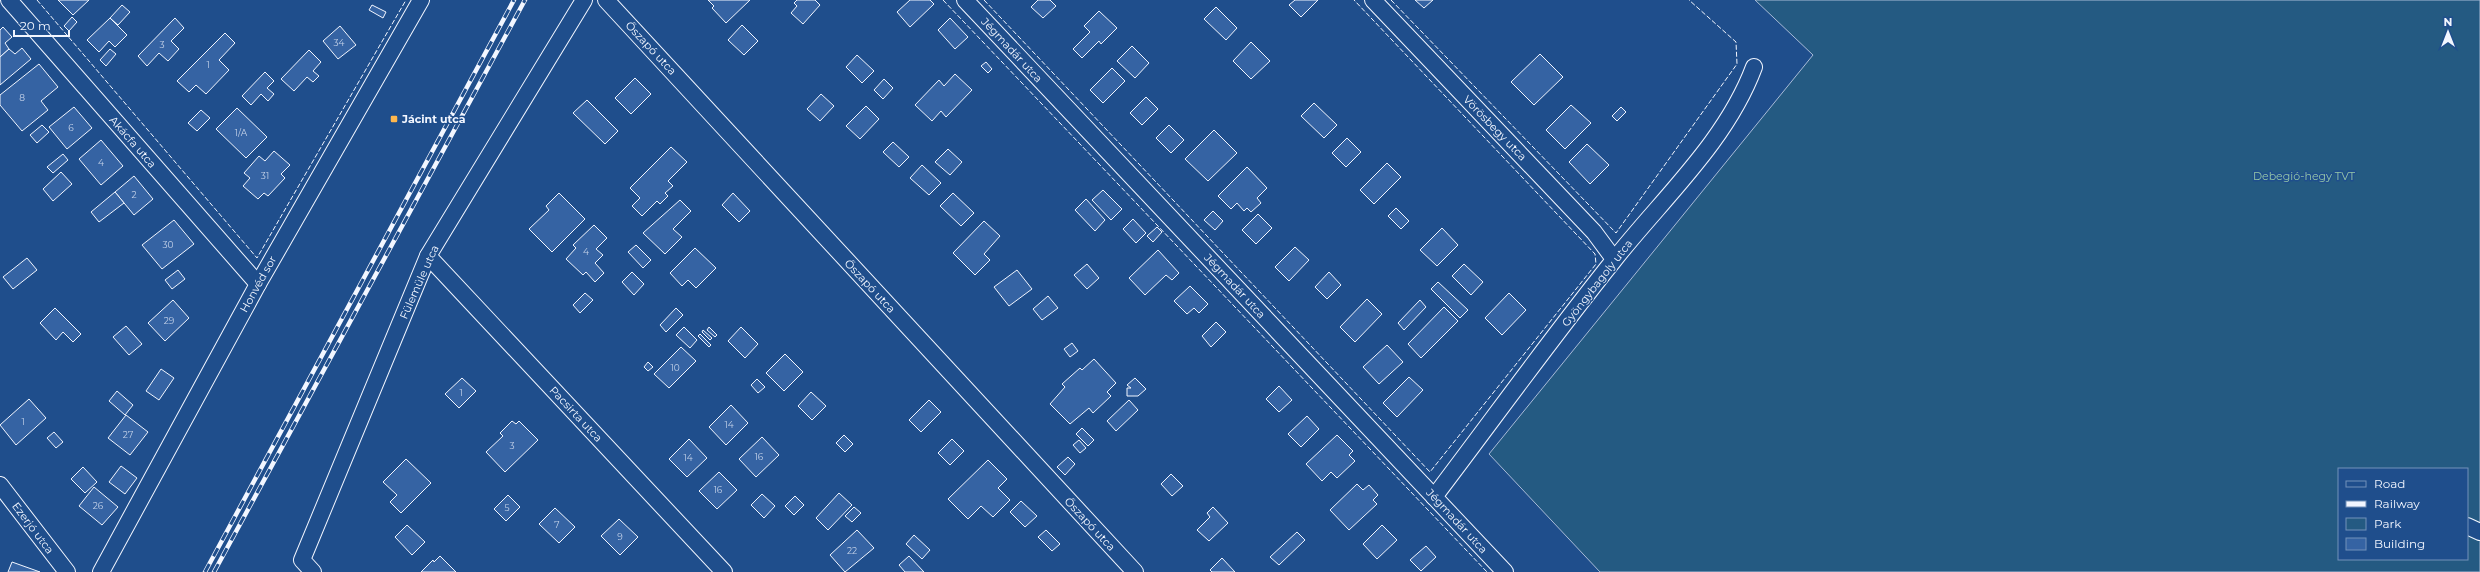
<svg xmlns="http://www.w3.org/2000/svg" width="2480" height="572" font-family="Montserrat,sans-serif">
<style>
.green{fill:#245a82;stroke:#a8bbd7;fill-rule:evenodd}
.building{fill:#3563a3;stroke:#f2f6ff}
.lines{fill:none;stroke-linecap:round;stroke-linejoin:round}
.street-casing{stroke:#f2f6ff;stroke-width:18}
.street{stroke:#1f4e8c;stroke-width:16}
.rail-casing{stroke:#f2f6ff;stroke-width:4.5}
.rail{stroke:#1f4e8c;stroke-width:3;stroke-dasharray:9;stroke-linecap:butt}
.fence{stroke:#f2f6ff;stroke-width:1;stroke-dasharray:5 2;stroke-linecap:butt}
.poi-dot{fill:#ffb74d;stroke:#1f4e8c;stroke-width:1.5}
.labels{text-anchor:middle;stroke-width:3;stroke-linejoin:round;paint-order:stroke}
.number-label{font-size:9px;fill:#c3d1e8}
.street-label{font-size:11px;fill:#f2f6ff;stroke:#1f4e8c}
.poi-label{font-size:11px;font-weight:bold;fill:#f2f6ff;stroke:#1f4e8c;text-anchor:start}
.park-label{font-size:11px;fill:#97c8a6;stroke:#1f4e8c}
</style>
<rect width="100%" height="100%" fill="#1f4e8c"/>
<!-- green -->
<path class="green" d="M 1755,0 L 2480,0 L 2480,572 L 1600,572 L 1489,454 L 1813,55 ZM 2339,469 L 2467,469 L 2467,559 L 2339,559 Z"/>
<!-- building -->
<g class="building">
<polygon points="58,0 89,0 73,15"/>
<polygon points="708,0 750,0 726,23 712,8 714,6"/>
<polygon points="797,0 815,0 820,5 803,24 791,13 797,6 794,3"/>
<polygon points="910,0 930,0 934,4 910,27 897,12"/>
<polygon points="1038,0 1050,0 1056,6 1043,18 1031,7"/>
<polygon points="1295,0 1318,0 1301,17 1289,5"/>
<polygon points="1415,0 1433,0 1424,8"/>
<polygon points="122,5 130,12 118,25 110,18"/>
<polygon points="372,5 386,12 383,18 369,10"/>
<polygon points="1216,7 1237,28 1226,40 1204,19"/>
<polygon points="1099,11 1117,28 1101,44 1099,41 1082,58 1073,49 1090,32 1084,26"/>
<polygon points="72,17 77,22 69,31 64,26"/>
<polygon points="110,18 127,35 115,47 109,41 99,52 87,40"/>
<polygon points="175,18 184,28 171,41 179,49 168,61 159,53 147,66 138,56"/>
<polygon points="950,18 968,37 955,49 938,30"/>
<polygon points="742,25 758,41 744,55 728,40"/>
<polygon points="340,26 356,45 338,59 323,41"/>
<polygon points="3,27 12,37 5,43 9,49 0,57 0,30"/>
<polygon points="225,33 235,43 219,60 229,70 206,94 196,85 189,92 177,81"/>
<polygon points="1251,42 1270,61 1251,79 1233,61"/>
<polygon points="1132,46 1149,63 1135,78 1117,61"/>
<polygon points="22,48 31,59 0,85 0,57 9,49 15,54"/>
<polygon points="110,49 116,54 106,66 100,60"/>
<polygon points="309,50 321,62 313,71 319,76 313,82 307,77 294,91 281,79"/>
<polygon points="1540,54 1563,77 1534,105 1511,82"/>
<polygon points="857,55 874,71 862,83 846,67"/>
<polygon points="986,62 992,69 988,73 981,66"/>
<polygon points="39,64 58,87 41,101 48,110 22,131 0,105 0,95"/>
<polygon points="1112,68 1125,81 1103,103 1090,90"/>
<polygon points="265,72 274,81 267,88 274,94 268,101 261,94 251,105 242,96"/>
<polygon points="955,74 972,90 946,117 941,111 932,121 915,105 939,80 944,86"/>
<polygon points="635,78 651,94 631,114 615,98"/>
<polygon points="884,79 893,88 883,99 874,90"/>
<polygon points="821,94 834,106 820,121 807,109"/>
<polygon points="1146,97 1158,109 1142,125 1130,113"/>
<polygon points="587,100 618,131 605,144 573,113"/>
<polygon points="1314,103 1337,125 1324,138 1301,116"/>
<polygon points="1571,105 1591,123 1565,149 1546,130"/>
<polygon points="866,106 879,119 860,139 846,126"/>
<polygon points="74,107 92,128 67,149 49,127"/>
<polygon points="1621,107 1626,112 1617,121 1612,116"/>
<polygon points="237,108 267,137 246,158 216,129"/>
<polygon points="201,110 210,118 197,131 188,123"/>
<polygon points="42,125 49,132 37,143 30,135"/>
<polygon points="1169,125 1184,140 1171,153 1156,138"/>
<polygon points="1214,130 1237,153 1208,181 1185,159"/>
<polygon points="1347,138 1361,152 1346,167 1332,153"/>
<polygon points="101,140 123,166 101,185 79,159"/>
<polygon points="893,142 909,157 899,167 883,152"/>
<polygon points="1587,144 1609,165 1590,184 1569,162"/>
<polygon points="671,147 687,162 668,181 673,186 665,193 668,196 660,204 657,201 642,216 632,206 640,198 630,188"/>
<polygon points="948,149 962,162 950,175 935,162"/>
<polygon points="274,151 290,165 281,174 285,178 268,196 264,193 258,199 243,186 250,178 244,173 259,156 265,161"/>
<polygon points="63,154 68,160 53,173 47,167"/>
<polygon points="1387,163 1401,177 1374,204 1360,190"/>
<polygon points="922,165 941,183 929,195 910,178"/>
<polygon points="1247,167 1267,188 1257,198 1261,203 1251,212 1247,208 1244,211 1237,203 1231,209 1218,196"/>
<polygon points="61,172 72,184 53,201 43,189"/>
<polygon points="134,176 153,199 134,215 115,192"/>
<polygon points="1103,190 1122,209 1111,220 1092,200"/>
<polygon points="115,192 124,203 99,222 91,212"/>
<polygon points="559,193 585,219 552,252 529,229 549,210 546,206"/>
<polygon points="733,193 750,211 739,222 722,205"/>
<polygon points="953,193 974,213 961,226 940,206"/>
<polygon points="1086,199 1105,220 1095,231 1075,210"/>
<polygon points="680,200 691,211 673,229 682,237 665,254 643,233"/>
<polygon points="1396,208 1409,221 1401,229 1388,216"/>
<polygon points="1213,211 1223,221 1215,230 1204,220"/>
<polygon points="1258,214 1272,228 1256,244 1242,230"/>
<polygon points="1133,219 1146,233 1136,243 1123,229"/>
<polygon points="174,220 194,244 162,269 142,245"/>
<polygon points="984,221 1000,236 984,254 990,260 975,275 953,253"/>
<polygon points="594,225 607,238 596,249 603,255 595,263 604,273 595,282 586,272 583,275 566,259 576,248 573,245"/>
<polygon points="1157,227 1162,232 1153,242 1147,236"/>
<polygon points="1442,228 1458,245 1437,266 1420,250"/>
<polygon points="636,245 651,260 643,268 628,252"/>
<polygon points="1295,247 1309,260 1289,281 1275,267"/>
<polygon points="695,248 716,268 696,288 688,280 682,286 670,273"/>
<polygon points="1158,250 1179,273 1172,280 1166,275 1145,295 1129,278"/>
<polygon points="27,258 37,270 13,289 3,277"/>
<polygon points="1087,264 1099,278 1087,289 1074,275"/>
<polygon points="1464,264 1483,282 1471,295 1452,276"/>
<polygon points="178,270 185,279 172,289 165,280"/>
<polygon points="1017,270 1032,289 1009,306 994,287"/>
<polygon points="632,272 644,284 634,295 622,282"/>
<polygon points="1329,272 1341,285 1327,299 1315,287"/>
<polygon points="1438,282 1468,310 1460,318 1431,289"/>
<polygon points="1190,286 1208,304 1199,313 1194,308 1187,314 1174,301"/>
<polygon points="585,293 593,300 580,313 573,305"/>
<polygon points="1509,293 1526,310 1502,335 1485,318"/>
<polygon points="1048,296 1058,308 1042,320 1033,309"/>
<polygon points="1367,299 1382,314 1355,342 1340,327"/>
<polygon points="173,300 189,318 165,341 148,323"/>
<polygon points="1420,300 1426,307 1404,330 1398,323"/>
<polygon points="1444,307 1458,321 1421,358 1408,344"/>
<polygon points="55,308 81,334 73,342 63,332 56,340 40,323"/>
<polygon points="676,308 683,315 666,332 660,325"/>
<polygon points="1216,322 1226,332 1211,347 1202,336"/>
<polygon points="126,326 142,344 129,355 113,337"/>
<polygon points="684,327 697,340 690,348 676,335"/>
<polygon points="709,327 717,335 715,337 707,330"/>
<polygon points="741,327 758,344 745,358 728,341"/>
<polygon points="703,330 712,338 710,340 702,332"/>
<polygon points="700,334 711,345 709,347 698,336"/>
<polygon points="1072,343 1078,351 1070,357 1064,349"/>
<polygon points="1387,345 1403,362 1379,384 1363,367"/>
<polygon points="681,347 696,361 669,388 654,374"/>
<polygon points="785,354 803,372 784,391 766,373"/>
<polygon points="1094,359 1116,383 1107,392 1111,396 1093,413 1089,408 1070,424 1050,404 1065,387 1062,384 1080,368 1082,370"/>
<polygon points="648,362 653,367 648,371 644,367"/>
<polygon points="161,369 174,378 159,400 146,391"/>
<polygon points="1409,377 1423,390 1397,417 1383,403"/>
<polygon points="462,378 476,391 459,408 445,394"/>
<polygon points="1135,378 1146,389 1138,396 1127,396 1127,388 1131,388 1127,385"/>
<polygon points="757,379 765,387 758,393 751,385"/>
<polygon points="1279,386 1292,400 1279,412 1266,399"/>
<polygon points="117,391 133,405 125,415 109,401"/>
<polygon points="811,392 826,406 812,420 798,406"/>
<polygon points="29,399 46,418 16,445 0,425"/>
<polygon points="929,400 941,412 921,432 909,420"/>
<polygon points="1129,400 1138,410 1116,431 1107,421"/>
<polygon points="731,405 748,423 726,445 709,427"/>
<polygon points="126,415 148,432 130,455 108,438"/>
<polygon points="1307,416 1319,429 1301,447 1288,434"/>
<polygon points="512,421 516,424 519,421 538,440 505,472 486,452 503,436 500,433"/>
<polygon points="1082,428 1094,440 1088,446 1076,434"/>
<polygon points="54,432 63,442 56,448 47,438"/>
<polygon points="844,435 853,444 845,452 836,443"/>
<polygon points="1337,435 1353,451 1349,455 1355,461 1337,478 1331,472 1322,481 1306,464"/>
<polygon points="762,437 779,455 756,477 739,459"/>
<polygon points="689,439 707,458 687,477 669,459"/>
<polygon points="952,439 964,451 950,465 938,453"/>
<polygon points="1079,440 1086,448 1080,453 1073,445"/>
<polygon points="1068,457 1075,464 1065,475 1057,467"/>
<polygon points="406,459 431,483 401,513 390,502 397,495 383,482"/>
<polygon points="988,460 1007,479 998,488 1010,500 993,517 981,506 968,519 948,499"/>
<polygon points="121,466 137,478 125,494 109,482"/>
<polygon points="83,467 97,482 85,493 71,479"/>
<polygon points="719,472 737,490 717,509 699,491"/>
<polygon points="1171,474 1183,486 1172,496 1161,484"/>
<polygon points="1357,484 1363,490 1369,485 1378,495 1373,500 1377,504 1349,530 1330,510"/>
<polygon points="94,487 118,507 102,525 79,506"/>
<polygon points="839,493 852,505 828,530 816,518"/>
<polygon points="762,494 775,506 764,518 751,505"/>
<polygon points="508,495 520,507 506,521 494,509"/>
<polygon points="795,496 804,505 794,515 785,506"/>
<polygon points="1021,501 1037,516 1025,527 1010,512"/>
<polygon points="854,507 861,513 852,522 845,516"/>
<polygon points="1213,507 1228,523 1209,541 1197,530 1210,517 1207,513"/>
<polygon points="555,508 575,527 559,543 539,524"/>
<polygon points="619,519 638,537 620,555 601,536"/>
<polygon points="407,525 425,542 412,555 395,537"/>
<polygon points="1382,525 1397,540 1377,559 1363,544"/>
<polygon points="857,530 874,548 845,572 830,555"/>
<polygon points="1046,530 1060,544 1052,551 1038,537"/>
<polygon points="1297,532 1305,540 1279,565 1270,557"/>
<polygon points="914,535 930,550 922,559 906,544"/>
<polygon points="1426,546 1436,557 1421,571 1410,560"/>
<polygon points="440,556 456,572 421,572 433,560 434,562"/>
<polygon points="909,556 924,572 905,572 899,565"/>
<polygon points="1222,558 1235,572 1212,572 1210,570"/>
<polygon points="12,562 40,572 8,572"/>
</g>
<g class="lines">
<!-- street casing -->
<g class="street-casing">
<g id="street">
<polyline points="9,0 258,284"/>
<polyline points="606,0 1135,572"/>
<polyline points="965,0 1505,572"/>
<polyline points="1373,0 1594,232 1614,259"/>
<polyline points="428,256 724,572"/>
<polyline points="0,485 67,572"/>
<path d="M 1434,497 C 1494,418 1552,337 1614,260 C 1662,199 1726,142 1754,67"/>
<polyline points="2467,526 2480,532"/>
<polyline points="101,572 258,284 421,0"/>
<polyline points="313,572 302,560 428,256 584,0"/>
</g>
</g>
<!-- street -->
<use href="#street" class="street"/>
<!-- rail casing -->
<g class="rail-casing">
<g id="rail">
<polyline points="205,572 514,0"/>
<polyline points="214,572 525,0"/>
</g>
</g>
<!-- rail -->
<use href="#rail" class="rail"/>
<!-- fence -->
<g class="fence">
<polyline points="37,0 257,258 406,0"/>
<polyline points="943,0 1487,572"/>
<polyline points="984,0 1430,472 1596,264 1595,254 1354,0"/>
<polyline points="1391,0 1616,233 1737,64 1736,42 1689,0"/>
</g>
</g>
<!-- markers -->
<rect class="poi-dot" x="390" y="115" width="8" height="8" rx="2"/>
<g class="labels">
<!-- number labels -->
<g class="number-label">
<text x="339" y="46">34</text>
<text x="162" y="48">3</text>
<text x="208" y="68">1</text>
<text x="22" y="101">8</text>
<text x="71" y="131">6</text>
<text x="241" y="136">1/A</text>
<text x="101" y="166">4</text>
<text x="265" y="179">31</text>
<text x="134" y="198">2</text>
<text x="168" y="248">30</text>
<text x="586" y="255">4</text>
<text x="169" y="324">29</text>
<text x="675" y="371">10</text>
<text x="461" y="396">1</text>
<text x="23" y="425">1</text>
<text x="729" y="428">14</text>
<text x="128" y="438">27</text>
<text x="512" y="449">3</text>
<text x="759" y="460">16</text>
<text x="688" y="461">14</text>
<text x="718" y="493">16</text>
<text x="98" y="509">26</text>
<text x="507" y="511">5</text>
<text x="557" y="528">7</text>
<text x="620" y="540">9</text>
<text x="852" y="554">22</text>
</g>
<!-- street labels -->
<g class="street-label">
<text transform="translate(651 48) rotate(47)" y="4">Őszapó utca</text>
<text transform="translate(1012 50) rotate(47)" y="4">Jégmadár utca</text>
<text transform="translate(1495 128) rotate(46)" y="4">Vörösbegy utca</text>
<text transform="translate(133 142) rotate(49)" y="4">Akácfa utca</text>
<text transform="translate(419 282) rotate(-66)" y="4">Fülemüle utca</text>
<text transform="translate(1597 283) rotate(-52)" y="4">Gyöngybagoly utca</text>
<text transform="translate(258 284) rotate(-61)" y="4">Honvéd sor</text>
<text transform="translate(870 286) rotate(47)" y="4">Őszapó utca</text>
<text transform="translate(1235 286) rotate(47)" y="4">Jégmadár utca</text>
<text transform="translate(576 414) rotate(47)" y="4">Pacsirta utca</text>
<text transform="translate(1457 521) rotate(47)" y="4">Jégmadár utca</text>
<text transform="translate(1090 524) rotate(47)" y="4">Őszapó utca</text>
<text transform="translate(33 528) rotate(53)" y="4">Ezerjó utca</text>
</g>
<!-- poi labels -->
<g class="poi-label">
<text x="402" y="123">Jácint utca</text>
</g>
<!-- park labels -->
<g class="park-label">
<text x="2304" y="180">Debegió-hegy TVT</text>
</g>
</g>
<!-- legend -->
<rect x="2338" y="468" width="130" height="92" fill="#1f4e8c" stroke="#7391ba"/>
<rect x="2346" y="481" width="20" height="6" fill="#1f4e8c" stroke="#7391ba"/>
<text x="2374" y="488" font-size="12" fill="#f2f6ff">Road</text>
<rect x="2346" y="501" width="20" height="6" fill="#f2f6ff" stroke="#7391ba"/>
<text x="2374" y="508" font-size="12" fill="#f2f6ff">Railway</text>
<rect x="2346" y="518" width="20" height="12" fill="#245a82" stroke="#7391ba"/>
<text x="2374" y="528" font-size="12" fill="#f2f6ff">Park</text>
<rect x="2346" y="538" width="20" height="12" fill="#3563a3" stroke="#7391ba"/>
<text x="2374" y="548" font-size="12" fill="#f2f6ff">Building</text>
<!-- north arrow -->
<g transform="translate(2448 32)" stroke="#1f4e8c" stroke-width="3" paint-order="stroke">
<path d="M0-3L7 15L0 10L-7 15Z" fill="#f2f6ff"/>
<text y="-6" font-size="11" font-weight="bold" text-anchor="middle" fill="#f2f6ff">N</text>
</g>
<!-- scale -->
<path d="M14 30v6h55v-6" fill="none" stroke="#f2f6ff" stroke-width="2"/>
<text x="20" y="30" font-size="12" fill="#f2f6ff" stroke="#1f4e8c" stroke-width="3" paint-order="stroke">20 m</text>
</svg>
